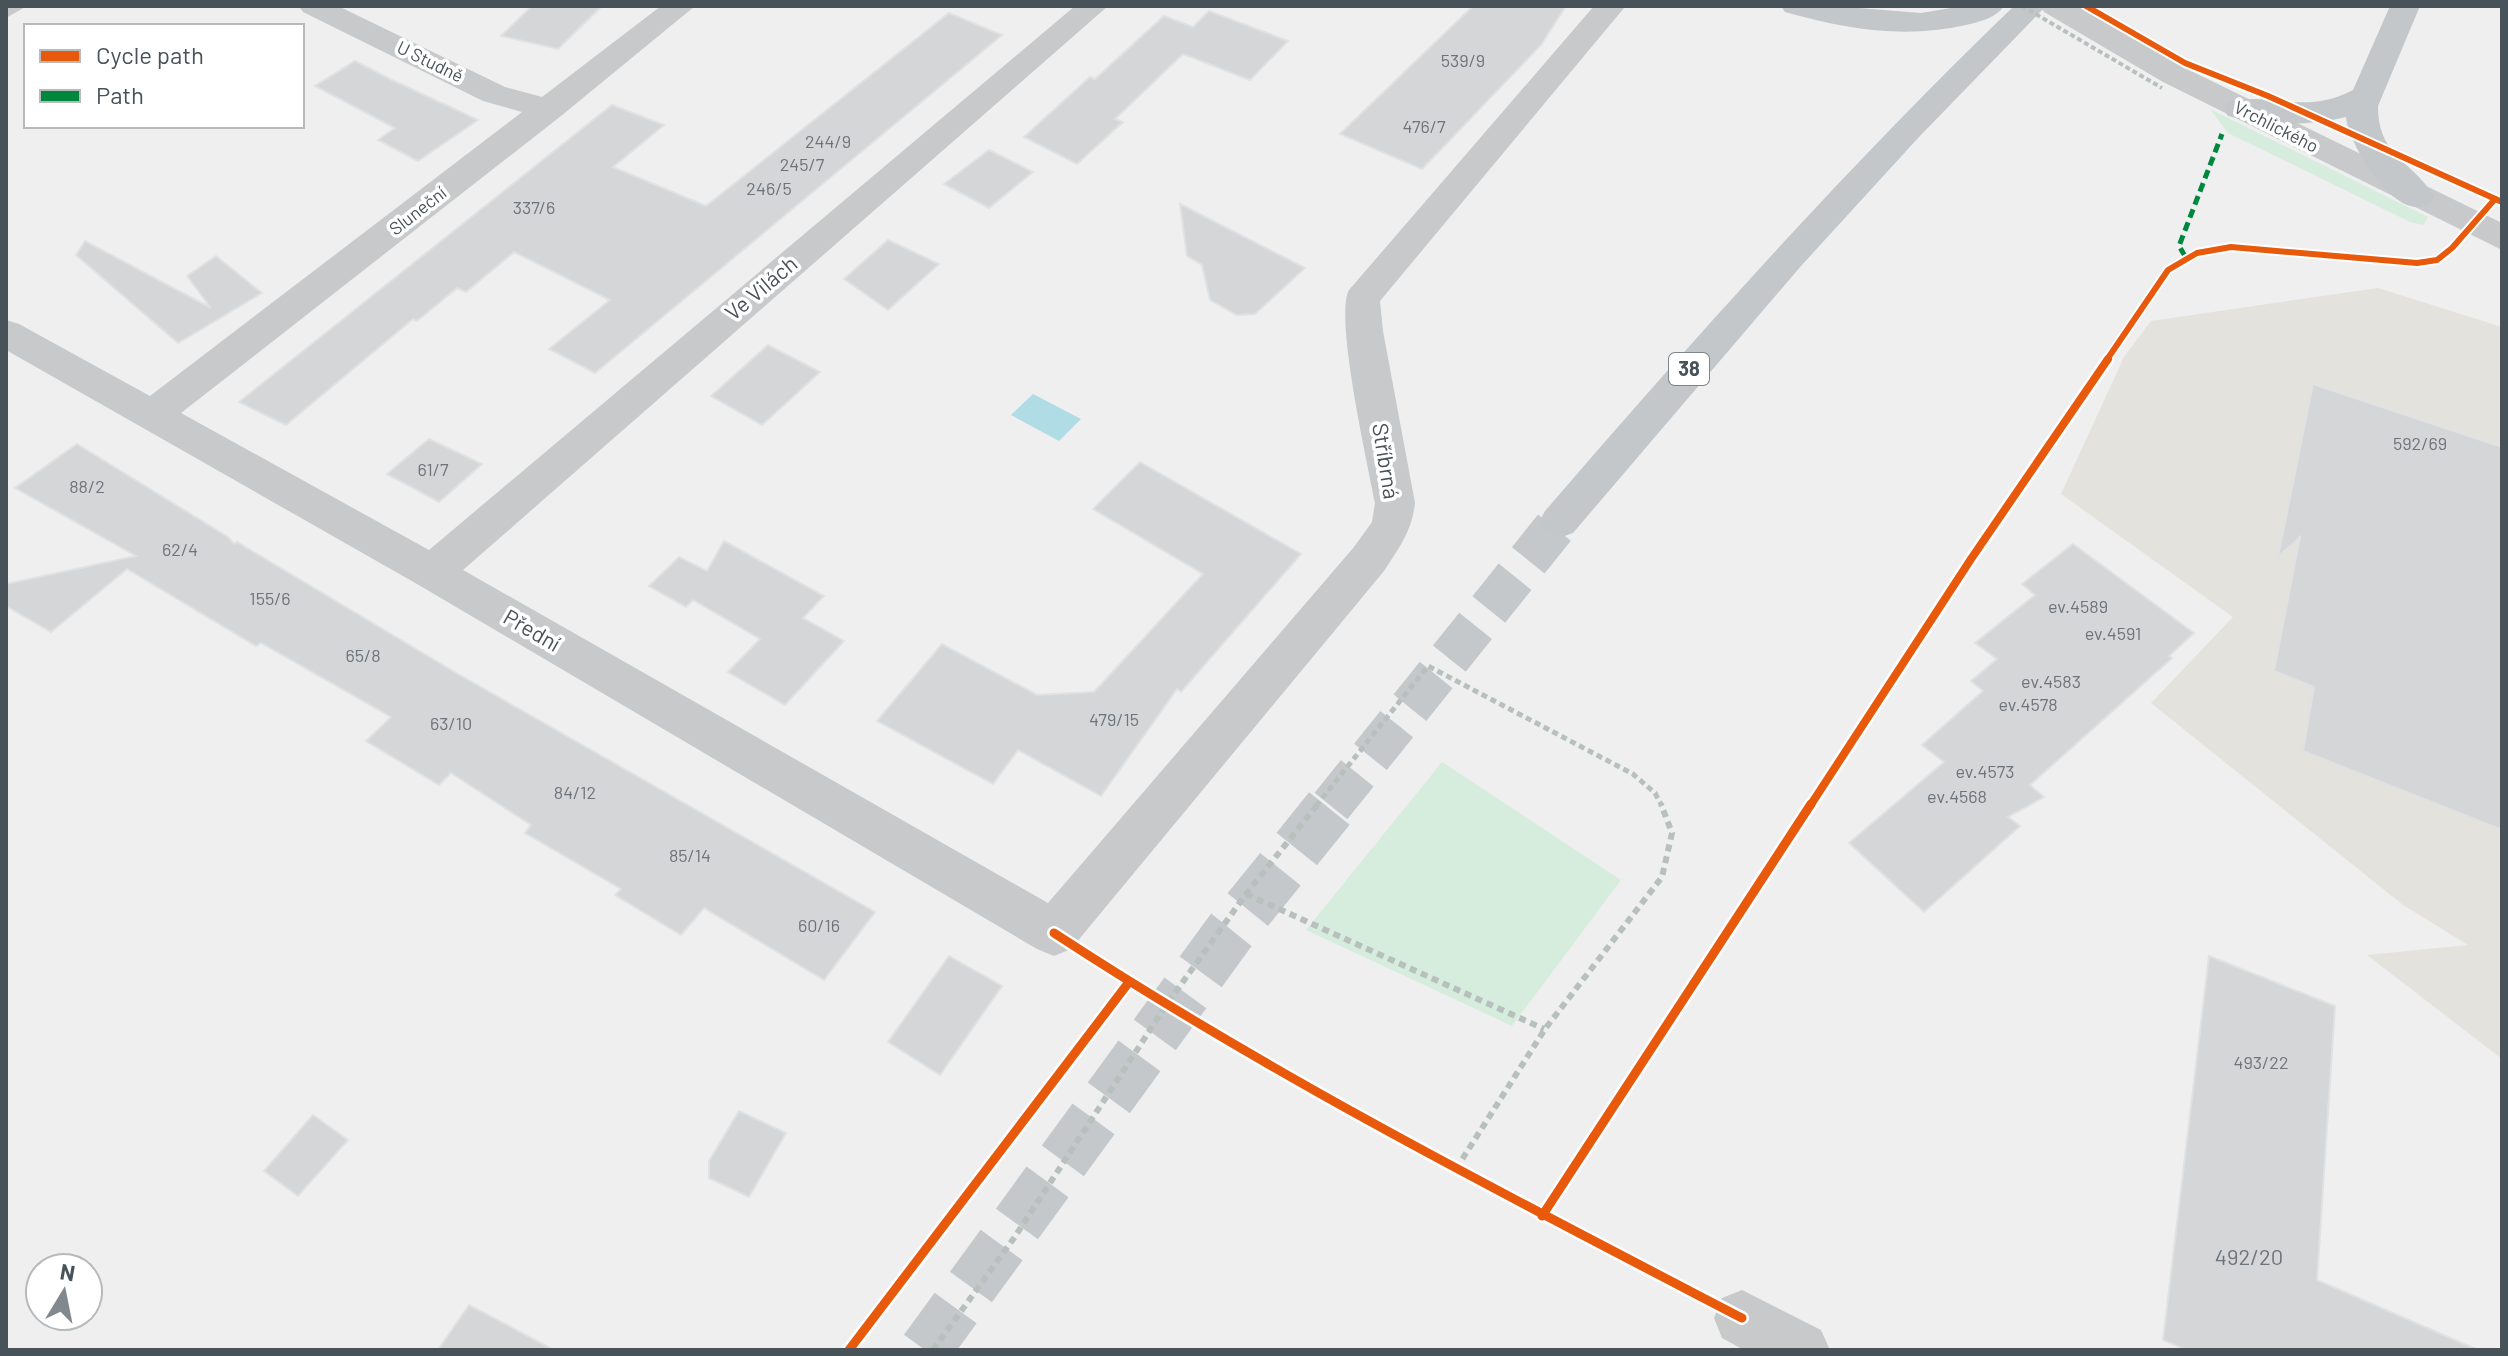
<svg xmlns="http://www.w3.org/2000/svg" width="2508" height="1356" font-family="Barlow,sans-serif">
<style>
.commercial{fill:#e3e2dd}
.green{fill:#d6ecdd}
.water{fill:#afdce5}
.building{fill:#d5d6d8;stroke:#e0e1e2;stroke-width:2}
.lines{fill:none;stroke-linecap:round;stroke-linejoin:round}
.primary-tunnel-far1{stroke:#c5c8ca;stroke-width:42;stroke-dasharray:42 21;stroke-linecap:butt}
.primary-tunnel{stroke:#c5c8ca;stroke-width:52;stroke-dasharray:52 26;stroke-linecap:butt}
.path-far1{stroke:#b7c0bd;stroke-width:5;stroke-dasharray:6 4;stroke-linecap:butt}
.path{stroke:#b7c0bd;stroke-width:6;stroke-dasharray:7 5;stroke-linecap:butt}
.service{fill:#c7c9ca;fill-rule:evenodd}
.minor{fill:#c7c9ca;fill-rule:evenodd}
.tertiary{fill:#c7c9ca;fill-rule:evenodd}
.primary{fill:#c4c7ca;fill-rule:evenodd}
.path-bridge{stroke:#b7c0bd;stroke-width:4;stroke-dasharray:5 3;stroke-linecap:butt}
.quiet{stroke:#00873e;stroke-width:5;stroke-dasharray:9 5;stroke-linecap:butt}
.cycleway-far2-casing{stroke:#fff;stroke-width:10}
.cycleway-far1-casing{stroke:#fff;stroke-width:13}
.cycleway-casing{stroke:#fff;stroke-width:14}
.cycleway-far2{stroke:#e8590c;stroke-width:6}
.cycleway-far1{stroke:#e8590c;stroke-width:8}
.cycleway{stroke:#e8590c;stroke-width:9}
.labels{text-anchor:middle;stroke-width:7;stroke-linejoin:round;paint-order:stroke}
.number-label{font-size:18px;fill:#6d747a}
.far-street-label{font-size:18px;fill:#485259;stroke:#fff}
.shield{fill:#fff;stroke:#7f868b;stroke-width:2}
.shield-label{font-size:20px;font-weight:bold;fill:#485259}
.street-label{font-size:22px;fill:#485259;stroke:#fff}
.near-number-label{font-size:22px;fill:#6d747a}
</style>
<rect width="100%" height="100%" fill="#efefef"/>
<!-- commercial -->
<polygon class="commercial" points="2378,288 2502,327 2502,1059 2367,955 2468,945 2403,905 2151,703 2233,617 2061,494 2124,357 2151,321"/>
<!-- green -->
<g class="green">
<polygon points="2210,109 2428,217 2423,225 2410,222 2228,133"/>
<polygon points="1442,762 1621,880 1512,1026 1306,930"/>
</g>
<!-- water -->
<polygon class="water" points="1033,394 1081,419 1059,441 1011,415"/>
<!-- building -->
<g class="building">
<polygon points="532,6 602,6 558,49 501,36"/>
<polygon points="1473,6 1566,6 1541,45 1422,169 1340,134"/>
<polygon points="1209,11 1288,41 1250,80 1183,54 1115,119 1123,122 1077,164 1024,137 1090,77 1095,79 1164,16 1193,27"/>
<polygon points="949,13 1002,35 595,373 549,349 610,300 514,252 466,292 457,288 417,321 413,319 286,425 239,402 612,105 664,125 613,167 706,206"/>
<polygon points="355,61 390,79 478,120 418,161 378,140 395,128 315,86"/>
<polygon points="989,150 1033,172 989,208 944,184"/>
<polygon points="1180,204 1305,268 1255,314 1237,315 1210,300 1202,265 1187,256"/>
<polygon points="888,240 939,264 888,310 844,279"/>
<polygon points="85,241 211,308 187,276 216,256 262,293 178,343 76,255"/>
<polygon points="768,345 820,372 762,425 711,396"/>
<polygon points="2313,384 2502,447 2502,830 2303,751 2314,687 2274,671 2300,537 2278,557"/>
<polygon points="429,439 482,464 439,502 387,474"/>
<polygon points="77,444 228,537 234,544 237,542 458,674 875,912 824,980 704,908 681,935 615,895 621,889 525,833 531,825 451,773 439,785 366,741 391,717 261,643 256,646 127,569 51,632 6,606 6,584 136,556 15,488"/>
<polygon points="1140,462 1301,554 1181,692 1177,689 1101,796 1018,750 993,784 877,721 942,644 1037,695 1094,692 1203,574 1093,509"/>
<polygon points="724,541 824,596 803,618 844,641 785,705 728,672 760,639 693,600 686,607 649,586 679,557 707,571"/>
<polygon points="2073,544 2194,633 2169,656 2172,658 2030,785 2044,797 2008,817 2020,826 1924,912 1849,843 1944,762 1922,745 1983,691 1971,681 1997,659 1975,643 2035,595 2022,584"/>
<polygon points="949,956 1002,986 940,1075 888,1042"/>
<polygon points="2209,956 2335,1006 2317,1280 2478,1350 2186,1350 2163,1340"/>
<polygon points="739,1111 786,1133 749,1197 709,1178 709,1161"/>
<polygon points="313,1115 348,1140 298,1196 264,1171"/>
<polygon points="469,1305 554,1350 438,1350"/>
</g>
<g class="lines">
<!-- primary-tunnel-far1 -->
<polyline class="primary-tunnel-far1" points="1331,806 1559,522"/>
<!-- primary-tunnel -->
<polyline class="primary-tunnel" points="925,1350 1229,933 1333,804"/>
<!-- path-far1 -->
<polyline class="path-far1" points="1316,806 1428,666 1633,774 1655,793 1662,806"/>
<!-- path -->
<g class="path">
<polyline points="1246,894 1544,1029"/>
<polyline points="1456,1169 1545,1029 1662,877 1672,833 1661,804"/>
<polyline points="933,1350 1014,1238 1167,1004 1246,894 1318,804"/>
</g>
<!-- service -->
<polygon class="service" points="6,6 27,6 6,18"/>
<!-- minor -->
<g class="minor">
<path d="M 299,6 L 338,6 L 505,87 L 542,97 L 661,6 L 695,6 L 561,116 L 181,413 L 429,550 L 1075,6 L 1108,6 L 463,570 L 1048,903 L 1354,547 L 1372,522 L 1375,503 C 1368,465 1334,316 1349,290 L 1594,6 L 1624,8 L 1380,301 L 1383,331 L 1415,503 C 1412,531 1399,548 1384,571 L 1071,949 L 1054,956 L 1037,949 L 417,584 L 6,350 L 6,320 L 19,324 L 150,396 L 522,112 L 483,101 L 303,12 Z"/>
<polygon points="1742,1290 1821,1330 1830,1350 1744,1350 1722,1338 1714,1318 1722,1298"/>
</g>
<!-- tertiary -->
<polygon class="tertiary" points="2040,6 2077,6 2185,68 2502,223 2502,250 2163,82 2044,12"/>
<!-- primary -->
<g class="primary">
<path d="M 1781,6 L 1834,6 L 1921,13 L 1963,6 L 2004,6 C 1996,18 1979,22 1966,25 C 1905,39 1844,29 1785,12 Z"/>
<path d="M 2014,6 L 2046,6 L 1919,137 L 1801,266 L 1573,533 L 1559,538 L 1545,533 L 1539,522 L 1545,511 C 1695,337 1848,166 2014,6 Z"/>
<path d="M 2390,6 L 2420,6 L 2378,106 C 2378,157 2412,160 2434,196 L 2429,204 C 2425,205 2421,207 2417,207 C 2387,207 2348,142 2346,117 C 2308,126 2266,126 2228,116 L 2224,109 L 2228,102 C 2271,91 2304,116 2353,90 Z"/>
</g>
<!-- path-bridge -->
<polyline class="path-bridge" points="2022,6 2162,88"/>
<!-- quiet -->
<polyline class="quiet" points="2185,256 2179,246 2222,134"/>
<!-- cycleway-far2 casing -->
<g class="cycleway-far2-casing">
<g id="cycleway-far2">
<polyline points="2086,6 2185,63 2268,96 2502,202"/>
<polyline points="2106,361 2168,270 2197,253 2231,247 2417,263 2437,260 2452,248 2495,199"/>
</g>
</g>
<!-- cycleway-far1 casing -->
<g class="cycleway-far1-casing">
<polyline id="cycleway-far1" points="1810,806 1971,559 2108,359"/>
</g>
<!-- cycleway casing -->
<g class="cycleway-casing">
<g id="cycleway">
<path d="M 1054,933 C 1274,1077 1509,1197 1742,1318"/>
<polyline points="1542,1216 1811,804"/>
<polyline points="849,1350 1129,982"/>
</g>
</g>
<!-- cycleway-far2 -->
<use href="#cycleway-far2" class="cycleway-far2"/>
<!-- cycleway-far1 -->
<use href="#cycleway-far1" class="cycleway-far1"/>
<!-- cycleway -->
<use href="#cycleway" class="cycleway"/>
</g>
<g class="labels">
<!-- number labels -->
<g class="number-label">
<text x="1463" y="67">539/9</text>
<text x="1424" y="133">476/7</text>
<text x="828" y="148">244/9</text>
<text x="802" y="171">245/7</text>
<text x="769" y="195">246/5</text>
<text x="534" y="214">337/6</text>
<text x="2420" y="450">592/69</text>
<text x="433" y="476">61/7</text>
<text x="87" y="493">88/2</text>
<text x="180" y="556">62/4</text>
<text x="270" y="605">155/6</text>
<text x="2078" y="613">ev.4589</text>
<text x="2113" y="640">ev.4591</text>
<text x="363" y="662">65/8</text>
<text x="2051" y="688">ev.4583</text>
<text x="2028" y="711">ev.4578</text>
<text x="1114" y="726">479/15</text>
<text x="451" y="730">63/10</text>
<text x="1985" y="778">ev.4573</text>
<text x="575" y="799">84/12</text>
<text x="1957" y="803">ev.4568</text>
<text x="690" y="862">85/14</text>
<text x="819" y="932">60/16</text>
<text x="2261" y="1069">493/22</text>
</g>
<!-- far-street labels -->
<g class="far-street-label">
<text transform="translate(430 62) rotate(26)" y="6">U Studně</text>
<text transform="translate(2276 127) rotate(27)" y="6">Vrchlického</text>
<text transform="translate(418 211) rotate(-38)" y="6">Sluneční</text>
</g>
<!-- shield labels -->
<rect class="shield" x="1669" y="353" width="40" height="32" rx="6"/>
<g class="shield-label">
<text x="1689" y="376">38</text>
</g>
<!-- street labels -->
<g class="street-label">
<text transform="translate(761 288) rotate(-40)" y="8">Ve Vilách</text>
<text transform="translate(1386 461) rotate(81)" y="8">Stříbrná</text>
<text transform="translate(532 630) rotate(30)" y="8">Přední</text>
</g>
<!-- near-number labels -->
<g class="near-number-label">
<text x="2249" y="1265">492/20</text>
</g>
</g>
<!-- border -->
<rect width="2508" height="1356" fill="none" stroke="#485259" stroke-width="16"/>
<!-- legend -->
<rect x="24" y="24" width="280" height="104" fill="#ffffff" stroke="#b6babd" stroke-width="2"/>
<rect x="40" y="50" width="40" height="12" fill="#e8590c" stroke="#b6babd" stroke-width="2"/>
<text x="96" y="64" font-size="24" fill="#485259">Cycle path</text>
<rect x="40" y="90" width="40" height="12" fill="#00873e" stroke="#b6babd" stroke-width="2"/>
<text x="96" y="104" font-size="24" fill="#485259">Path</text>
<!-- north arrow -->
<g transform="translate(64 1292) rotate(10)"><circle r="38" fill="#ffffff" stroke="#b6babd" stroke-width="2"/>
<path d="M0-6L14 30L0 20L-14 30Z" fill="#82898e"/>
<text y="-12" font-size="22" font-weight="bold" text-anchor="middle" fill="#485259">N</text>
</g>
</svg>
